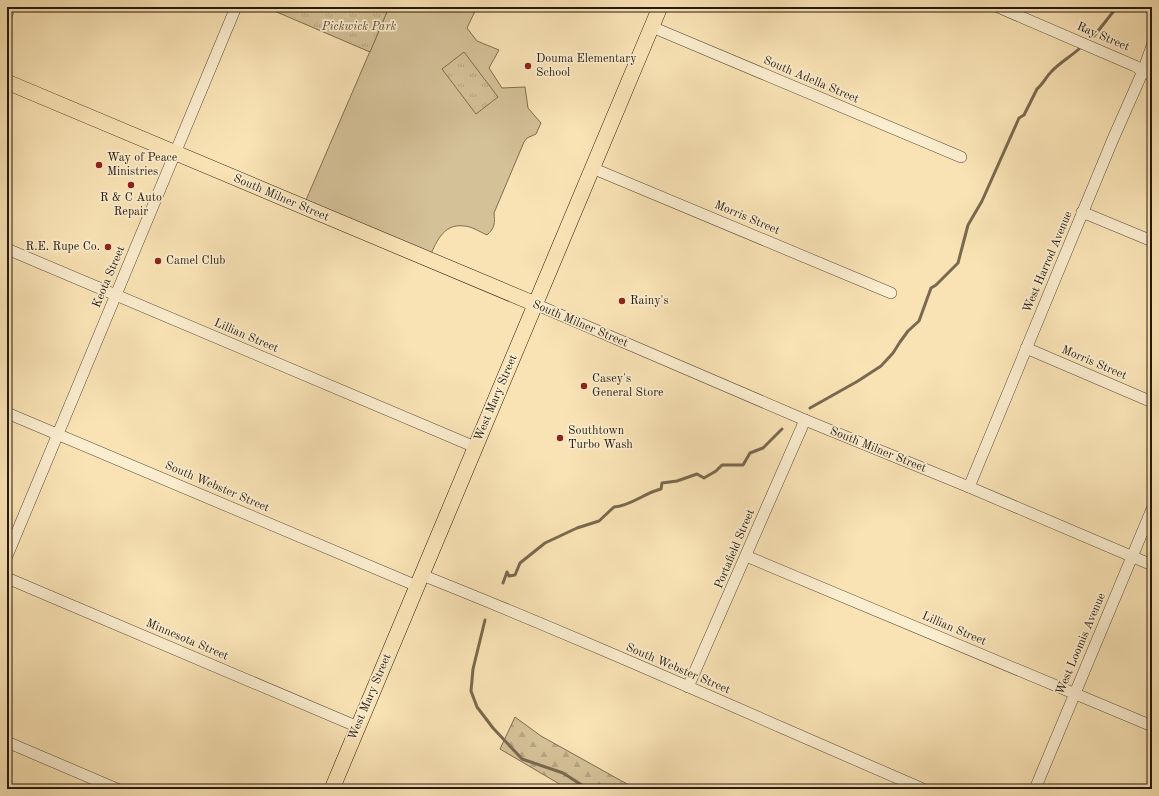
<svg xmlns="http://www.w3.org/2000/svg" width="1159" height="796" font-family="'Old Standard TT',serif">
  <style>
    .grass { fill: #d5c198; stroke: #7e6d52 }
    .forest { fill: url(#forest-firs); stroke: #7e6d52 }
    .park { fill: url(#park-tufts); stroke: #7e6d52 }
    .lines { fill: none; stroke-linecap: round; stroke-linejoin: round }
    .stream { stroke: #796950; stroke-width: 3 }
    .minor-casing { stroke: #5b4c37; stroke-width: 12 }
    .major-casing { stroke: #26190d; stroke-width: 16 }
    .minor { stroke: #fbedcf; stroke-width: 11 }
    .major { stroke: #f9e3b5; stroke-width: 15 }
    .poi-dot { fill: #8f2418; stroke: #fbedcf; stroke-width: 1.5 }
    .labels { text-anchor: middle; dominant-baseline: central; stroke-width: 3.5; stroke-linejoin: round; paint-order: stroke }
    .park-label { font-size: 12px; font-style: italic; fill: #5b4b37; stroke: #fbedcf }
    .street-label { font-size: 12px; fill: #26190d; stroke: #fbedcf }
    .poi-label { font-size: 12px; fill: #26190d; stroke: #fbedcf; text-anchor: start }
  </style>
  <defs>
    <pattern id="forest-firs" width="22" height="20" patternUnits="userSpaceOnUse"><rect width="22" height="20" fill="#d5c198"/><path d="M5 1l3.5 6h-7zM16 11l3.5 6h-7z" fill="#b7a582"/></pattern>
    <pattern id="park-tufts" width="24" height="20" patternUnits="userSpaceOnUse"><rect width="24" height="20" fill="#d5c198"/><path d="M3 7l-1-3M5 7V3M7 7l1-3M15 17l-1-3M17 17v-4M19 17l1-3" fill="none" stroke="#b7a582"/></pattern>
  </defs>
  <rect width="100%" height="100%" fill="#f9e3b5"/>
  <filter id="stains"><feTurbulence type="fractalNoise" baseFrequency=".005" numOctaves="4"/><feColorMatrix values="0 0 0 0 .2 0 0 0 0 .09 0 0 0 0 .02 0 0 0 .5 -.17"/></filter>
  <radialGradient id="worn" r=".72"><stop offset=".6" stop-color="#630" stop-opacity="0"/><stop offset="1" stop-color="#630" stop-opacity=".3"/></radialGradient>
  <path class="grass" d="M 389,7 L 477,7 L 467,28 L 477,41 L 499,50 L 489,68 L 502,88 L 525,87 L 528,108 L 541,123 L 536,134 L 527,138 L 524,142 L 494,213 C 495,223 495,228 487,235 C 480,232 471,226 464,226 C 442,223 436,244 428,260 L 303,207 Z"/>
  <path class="forest" d="M 515,717 L 541,736 L 636,789 L 568,789 L 500,749 Z"/>
  <g class="park">
    <path d="M 265,7 L 389,7 L 370,52 Z"/>
    <path d="M 464,52 L 498,97 L 476,114 L 442,69 Z"/>
  </g>
  <g class="lines">
    <g class="stream">
      <path d="M 1094,36 L 1117,7"/>
      <path d="M 810,408 L 858,381 L 881,366 L 893,353 L 900,342 L 908,331 L 919,321 L 931,288 L 936,285 L 958,263 L 968,225 L 982,201 L 1019,118 L 1024,115 L 1037,89 C 1043,84 1046,77 1051,72 C 1059,63 1070,57 1079,49"/>
      <path d="M 503,583 L 507,572 L 509,576 L 515,575 L 520,563 L 545,543 L 577,528 L 599,521 L 614,507 C 631,506 644,493 661,489 L 662,483 L 677,481 L 697,474 L 704,478 L 716,471 L 722,465 L 743,465 L 750,453 L 763,448 L 782,429"/>
      <path d="M 485,620 L 473,669 L 471,691 L 477,707 L 493,728 L 522,759 L 563,773 L 588,789"/>
    </g>
    <defs>
      <g id="minor">
        <path d="M 998,7 L 1135,66 L 1143,71 L 1152,75"/>
        <path d="M 7,14 L 10,7"/>
        <path d="M 652,27 L 961,157"/>
        <path d="M 592,168 L 891,293"/>
        <path d="M 1082,212 L 1152,241"/>
        <path d="M 7,249 L 475,447"/>
        <path d="M 535,304 L 805,420 L 969,487 L 1152,565"/>
        <path d="M 1026,348 L 1152,402"/>
        <path d="M 7,413 L 417,586"/>
        <path d="M 969,487 L 1113,139 L 1143,71 L 1152,46"/>
        <path d="M 7,556 L 236,7"/>
        <path d="M 746,556 L 1152,726"/>
        <path d="M 422,575 C 590,642 756,717 923,789"/>
        <path d="M 7,578 L 358,727"/>
        <path d="M 688,687 L 805,420"/>
        <path d="M 7,742 L 117,789"/>
        <path d="M 1035,789 L 1152,509"/>
      </g>
      <g id="major">
        <path d="M 7,82 L 535,304"/>
        <path d="M 332,789 L 660,7"/>
      </g>
    </defs>
    <use href="#minor" class="minor-casing"/>
    <use href="#major" class="major-casing"/>
    <use href="#minor" class="minor"/>
    <use href="#major" class="major"/>
  </g>
  <g class="poi-dot">
    <circle cx="528" cy="66" r="4"/>
    <circle cx="99" cy="165" r="4"/>
    <circle cx="131" cy="185" r="4"/>
    <circle cx="108" cy="247" r="4"/>
    <circle cx="158" cy="261" r="4"/>
    <circle cx="622" cy="301" r="4"/>
    <circle cx="584" cy="386" r="4"/>
    <circle cx="560" cy="438" r="4"/>
  </g>
  <g class="labels">
    <g class="park-label">
      <text x="359" y="27">Pickwick Park</text>
    </g>
    <g class="street-label">
      <text transform="translate(1103 37) rotate(23)">Ray Street</text>
      <text transform="translate(811 80) rotate(23)">South Adella Street</text>
      <text transform="translate(281 198) rotate(23)">South Milner Street</text>
      <text transform="translate(747 218) rotate(23)">Morris Street</text>
      <text transform="translate(1048 262) rotate(-67)">West Harrod Avenue</text>
      <text transform="translate(109 277) rotate(-67)">Keota Street</text>
      <text transform="translate(580 324) rotate(23)">South Milner Street</text>
      <text transform="translate(246 336) rotate(23)">Lillian Street</text>
      <text transform="translate(1094 363) rotate(23)">Morris Street</text>
      <text transform="translate(496 398) rotate(-67)">West Mary Street</text>
      <text transform="translate(878 450) rotate(22)">South Milner Street</text>
      <text transform="translate(217 487) rotate(23)">South Webster Street</text>
      <text transform="translate(735 549) rotate(-67)">Portafield Street</text>
      <text transform="translate(954 629) rotate(23)">Lillian Street</text>
      <text transform="translate(187 640) rotate(23)">Minnesota Street</text>
      <text transform="translate(1081 644) rotate(-67)">West Loomis Avenue</text>
      <text transform="translate(678 669) rotate(23)">South Webster Street</text>
      <text transform="translate(370 697) rotate(-67)">West Mary Street</text>
    </g>
    <g class="poi-label">
      <text x="536" y="59">Douma Elementary<tspan x="536" dy="14">School</tspan></text>
      <text x="107" y="158">Way of Peace<tspan x="107" dy="14">Ministries</tspan></text>
      <text x="131" y="198" text-anchor="middle">R &amp; C Auto<tspan x="131" dy="14">Repair</tspan></text>
      <text x="100" y="247" text-anchor="end">R.E. Rupe Co.</text>
      <text x="166" y="261">Camel Club</text>
      <text x="630" y="301">Rainy's</text>
      <text x="592" y="379">Casey's<tspan x="592" dy="14">General Store</tspan></text>
      <text x="568" y="431">Southtown<tspan x="568" dy="14">Turbo Wash</tspan></text>
    </g>
  </g>
  <rect width="1159" height="796" fill="none" stroke="#f9e3b5" stroke-width="24"/>
  <rect x="8" y="8" width="1143" height="780" fill="none" stroke="#26190d" stroke-width="2"/>
  <rect x="12" y="12" width="1135" height="772" fill="none" stroke="#26190d"/>
  <rect width="100%" height="100%" filter="url(#stains)"/>
  <rect width="100%" height="100%" fill="url(#worn)"/>
</svg>
